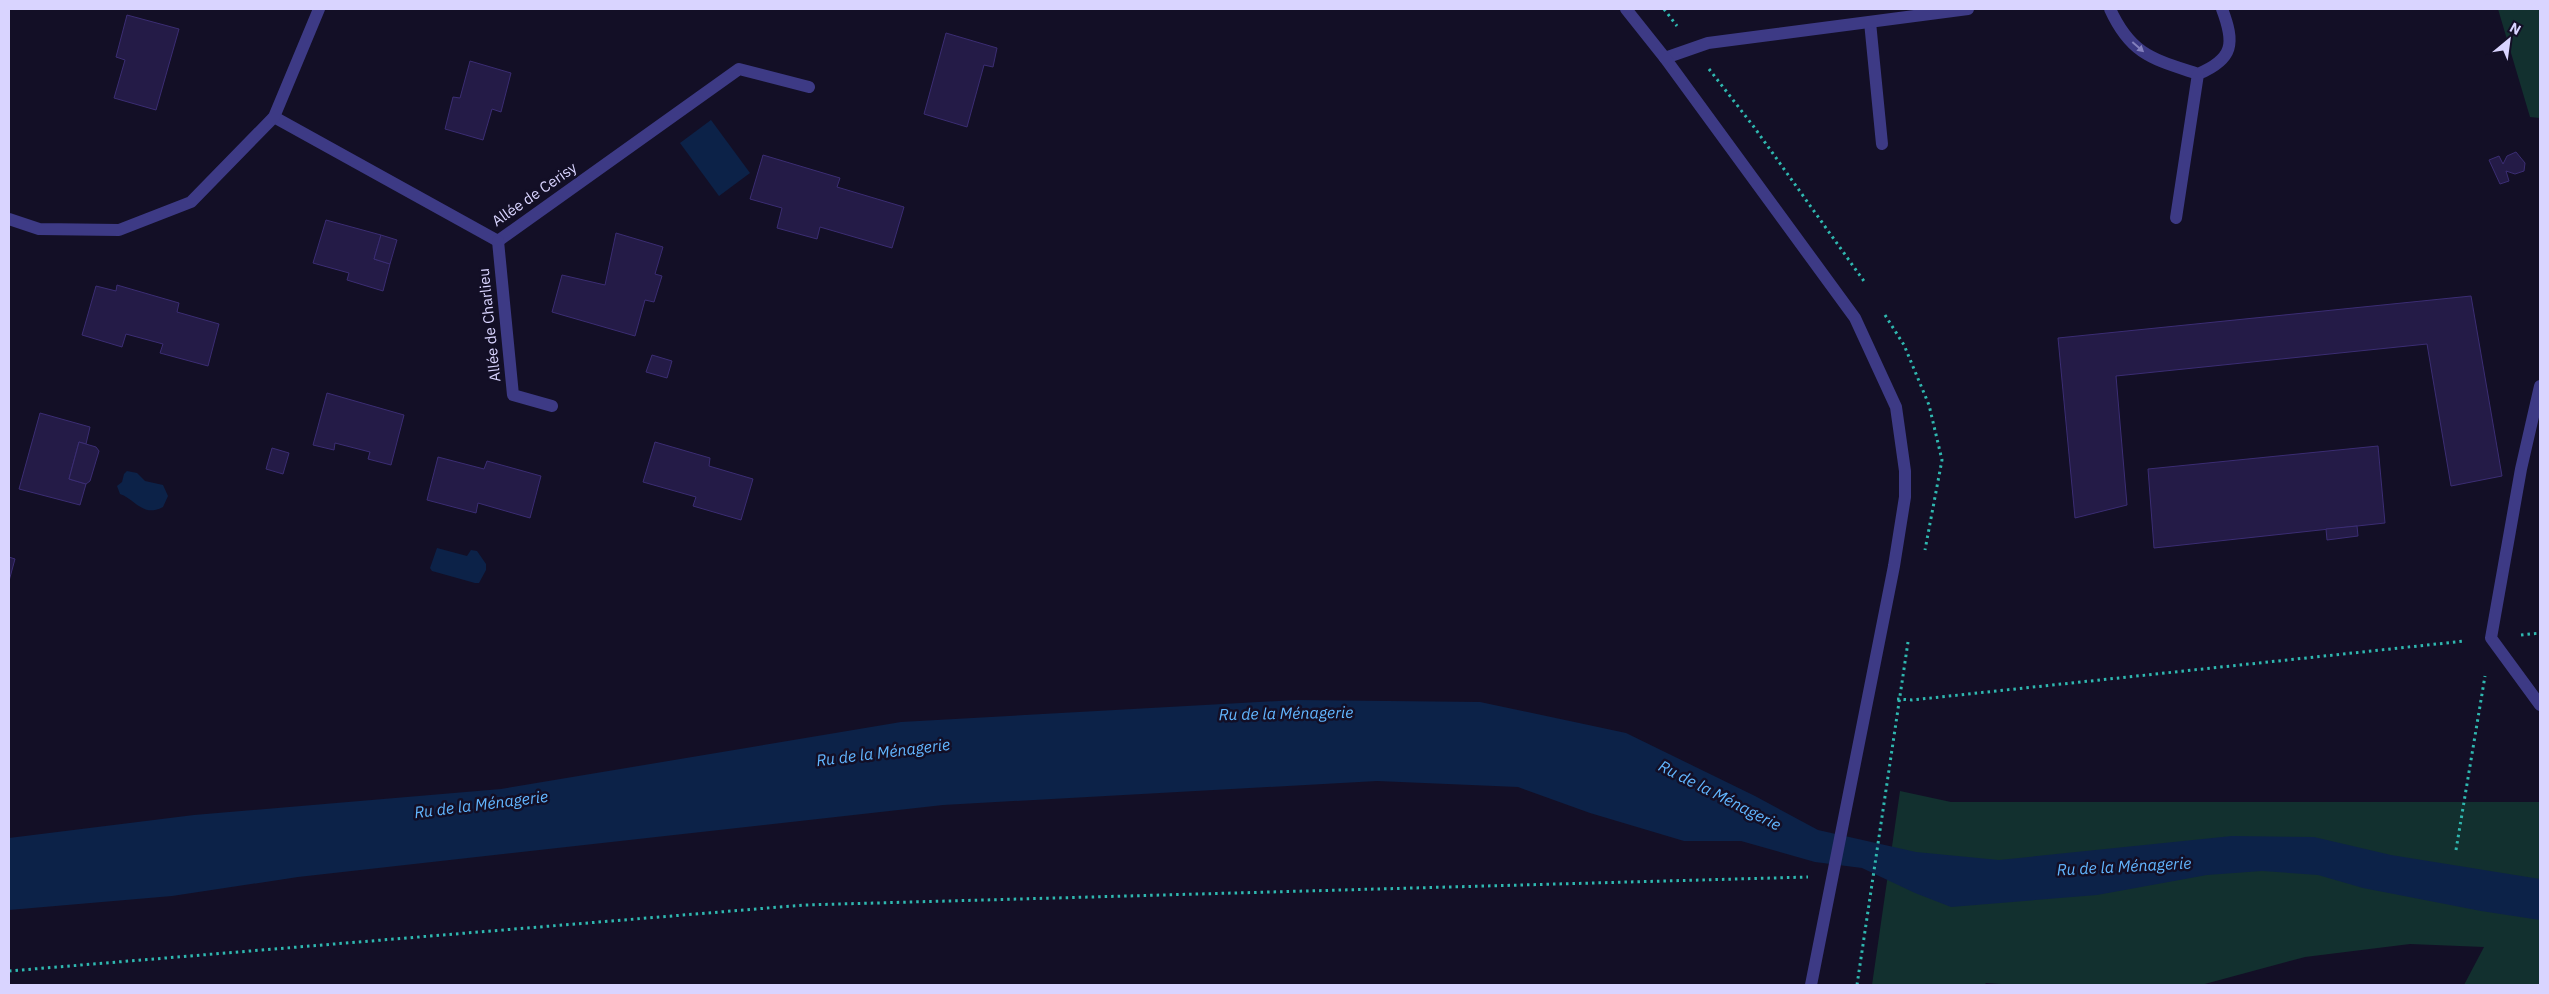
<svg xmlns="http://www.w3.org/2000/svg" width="2549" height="994" font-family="'IBM Plex Sans',sans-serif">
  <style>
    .green { fill: #12302f }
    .water { fill: #0c2248 }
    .building { fill: #241b47; stroke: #3b2d73 }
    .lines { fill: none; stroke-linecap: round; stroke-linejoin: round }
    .path { stroke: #2fb8b0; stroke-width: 3; stroke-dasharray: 2.5 4; stroke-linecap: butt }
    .service { stroke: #3d3a85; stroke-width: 12 }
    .minor { stroke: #3d3a85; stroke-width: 12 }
    .tertiary { stroke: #3d3a85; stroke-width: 12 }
    .oneway { fill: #837fbc }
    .labels { text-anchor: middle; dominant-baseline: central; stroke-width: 5; stroke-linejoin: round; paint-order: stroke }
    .street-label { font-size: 15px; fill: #d9d4ff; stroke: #130f26 }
    .water-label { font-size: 16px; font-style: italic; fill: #62b6ff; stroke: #130f26 }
  </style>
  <rect width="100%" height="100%" fill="#130f26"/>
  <g class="green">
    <path d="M 2498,9 L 2540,9 L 2540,118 L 2530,117 Z"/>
    <path d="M 1900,791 L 1951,802 L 2540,802 L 2540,985 L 2464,985 L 2484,947 L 2410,944 L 2305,957 L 2201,985 L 2016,985 L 1986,983 L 1984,985 L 1872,985 Z"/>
  </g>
  <g class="water">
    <path d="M 711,120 L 750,173 L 719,196 L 680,143 Z"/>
    <path d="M 127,471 L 137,473 L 145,481 L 163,485 L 168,496 L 163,507 C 143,518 135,499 120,494 L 117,486 L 122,482 L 124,474 Z"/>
    <path d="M 437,548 L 467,556 L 471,550 L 477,551 L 486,564 L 486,570 L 479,583 L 475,583 L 432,571 L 430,568 Z"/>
    <path d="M 1296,700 L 1480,702 L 1626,733 L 1755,796 L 1818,830 L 1916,852 L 1999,860 L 2232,836 L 2314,837 L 2391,855 L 2540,879 L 2540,920 L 2481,911 L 2363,888 L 2318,875 L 2262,871 L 2207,875 L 2097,895 L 1951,907 L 1915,893 L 1862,868 L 1815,862 L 1741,841 L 1684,841 L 1590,813 L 1518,787 L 1377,781 L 943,805 L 298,877 L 172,896 L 9,910 L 9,838 L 194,815 L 501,789 L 901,722 Z"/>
  </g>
  <g class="building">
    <path d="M 127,15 L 179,29 L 156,110 L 114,98 L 125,60 L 116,57 Z"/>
    <path d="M 946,33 L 997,48 L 993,67 L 984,65 L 967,127 L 924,114 Z"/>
    <path d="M 470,61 L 511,73 L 501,112 L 492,109 L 483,140 L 445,129 L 453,97 L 460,98 Z"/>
    <path d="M 2516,152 L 2525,163 L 2524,171 L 2515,174 L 2506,171 L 2509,181 L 2500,184 L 2489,160 L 2499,156 L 2503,164 L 2507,156 Z"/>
    <path d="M 763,155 L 840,178 L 837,187 L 904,207 L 892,248 L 820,227 L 817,239 L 777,228 L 782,208 L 750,199 Z"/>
    <path d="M 326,220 L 381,235 L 374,259 L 390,264 L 383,291 L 347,280 L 349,273 L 313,263 Z"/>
    <path d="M 616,233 L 663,247 L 655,274 L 662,276 L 654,302 L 645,300 L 635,336 L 552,312 L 562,275 L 605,285 Z"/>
    <path d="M 381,235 L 397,240 L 390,264 L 374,259 Z"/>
    <path d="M 117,285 L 179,303 L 177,312 L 219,324 L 208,366 L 160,353 L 163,344 L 126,334 L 122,347 L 82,335 L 96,286 L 116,291 Z"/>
    <path d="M 2471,296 L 2502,476 L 2451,486 L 2427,344 L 2116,376 L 2127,505 L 2075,518 L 2058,338 Z"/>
    <path d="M 652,355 L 672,361 L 667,378 L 646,372 Z"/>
    <path d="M 327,393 L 404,415 L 391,465 L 368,459 L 370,452 L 335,443 L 334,450 L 313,445 Z"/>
    <path d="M 40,413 L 90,427 L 86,444 L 79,442 L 69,479 L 86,484 L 80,505 L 19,489 Z"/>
    <path d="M 79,442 L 96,447 L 99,451 L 90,481 L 86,484 L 69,479 Z"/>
    <path d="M 655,442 L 710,458 L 709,466 L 753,479 L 741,520 L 693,506 L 696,497 L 643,482 Z"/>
    <path d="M 2378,446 L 2385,523 L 2154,548 L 2148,469 Z"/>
    <path d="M 272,448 L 289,453 L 283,474 L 266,469 Z"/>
    <path d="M 438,457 L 484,469 L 487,461 L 541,476 L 530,518 L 478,503 L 476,513 L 427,500 Z"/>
    <path d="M 2357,526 L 2358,536 L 2327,540 L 2326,529 Z"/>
    <path d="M 9,557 L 15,559 L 9,581 Z"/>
  </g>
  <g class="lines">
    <g class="path">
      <path d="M 1664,9 L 1677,26"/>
      <path d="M 1709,69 L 1754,127 L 1866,284"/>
      <path d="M 1885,315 L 1904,345 L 1929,405 L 1942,460 L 1925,550"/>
      <path d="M 2521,635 L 2540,633"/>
      <path d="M 1897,699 L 1912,700 L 2465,641"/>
      <path d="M 2456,850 L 2485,676"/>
      <path d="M 9,971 L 804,905 L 1808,877"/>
      <path d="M 1857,985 L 1908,642"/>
    </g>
    <g class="service">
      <path d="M 2110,9 C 2131,55 2153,59 2198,74 C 2234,59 2235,43 2222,9"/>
      <path d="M 1870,22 L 1882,144"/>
      <path d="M 2176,218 L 2198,74"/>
      <path d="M 2540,386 L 2521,469 L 2491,638 L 2540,705"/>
    </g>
    <g class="minor">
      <path d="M 1665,58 L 1708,43 L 1968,9"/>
      <path d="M 274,117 L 498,241 L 739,69 L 809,87"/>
      <path d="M 9,219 L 39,229 L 119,230 L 191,202 L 274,117 L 319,9"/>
      <path d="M 498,241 L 513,395 L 552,406"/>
    </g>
    <path class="tertiary" d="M 1626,9 L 1665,58 L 1855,318 L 1896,407 L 1905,471 L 1905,497 L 1894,566 L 1811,985"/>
  </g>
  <defs><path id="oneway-solid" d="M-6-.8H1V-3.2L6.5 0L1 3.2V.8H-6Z" transform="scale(1.25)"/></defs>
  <use class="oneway" href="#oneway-solid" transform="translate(2138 47) rotate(41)"/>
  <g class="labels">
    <g class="street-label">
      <text transform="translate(534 194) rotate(-35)">Allée de Cerisy</text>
      <text transform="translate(489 325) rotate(-96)">Allée de Charlieu</text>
    </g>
    <g class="water-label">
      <text transform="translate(1286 713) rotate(-1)">Ru de la Ménagerie</text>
      <text transform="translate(883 752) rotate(-7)">Ru de la Ménagerie</text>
      <text transform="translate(1720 795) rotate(27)">Ru de la Ménagerie</text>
      <text transform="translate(481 804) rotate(-7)">Ru de la Ménagerie</text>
      <text transform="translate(2124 866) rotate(-3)">Ru de la Ménagerie</text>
    </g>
  </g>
  <rect width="2549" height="994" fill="none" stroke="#d9d4ff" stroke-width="20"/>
  <g transform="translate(2509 40) rotate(29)" stroke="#130f26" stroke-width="4" paint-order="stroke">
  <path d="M0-4L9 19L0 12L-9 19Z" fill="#d9d4ff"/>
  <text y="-8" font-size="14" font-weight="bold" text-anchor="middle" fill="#d9d4ff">N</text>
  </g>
</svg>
